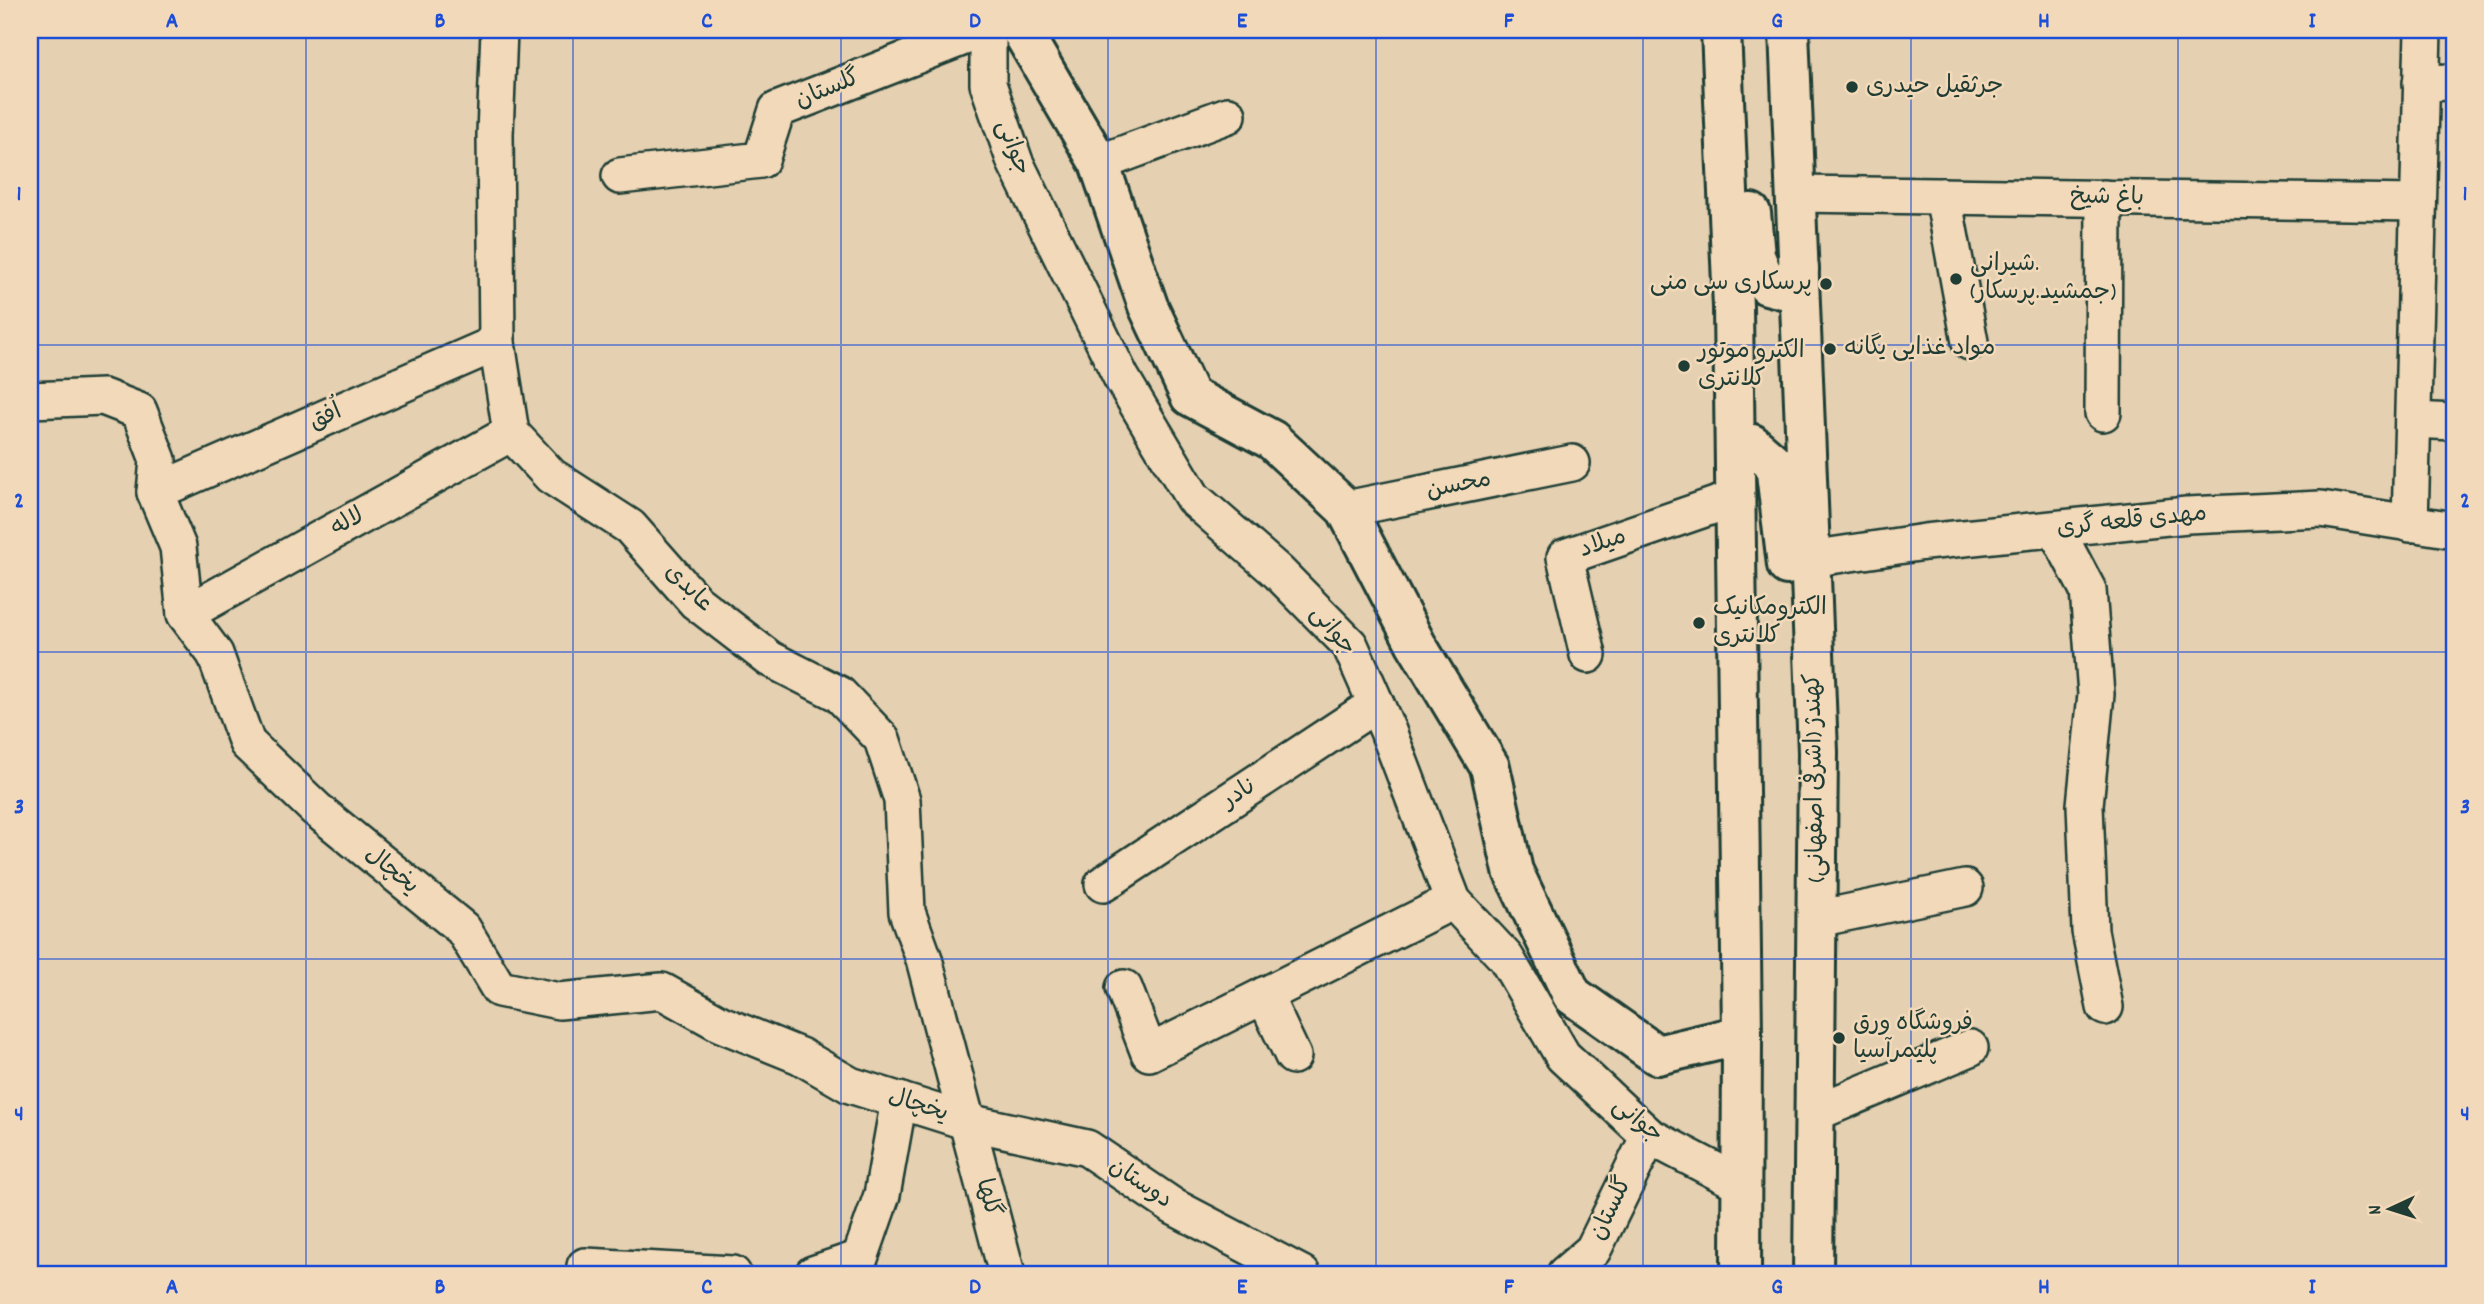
<svg xmlns="http://www.w3.org/2000/svg" width="2484" height="1304" font-family="Dekko,'Playpen Sans Arabic',sans-serif">
  <style>
    .lines { fill: none; stroke-linecap: round; stroke-linejoin: round }
    .street-casing { stroke: #1f3d34; stroke-width: 40 }
    .secondary-casing { stroke: #1f3d34; stroke-width: 44 }
    .primary-casing { stroke: #1f3d34; stroke-width: 44 }
    .street { stroke: #f2d9b9; stroke-width: 35 }
    .secondary { stroke: #f2d9b9; stroke-width: 38 }
    .primary { stroke: #f2d9b9; stroke-width: 38 }
    .grid { fill: none; stroke: #1d4ed8; stroke-width: 2; stroke-opacity: 0.55 }
    .poi-dot { fill: #1f3d34; stroke: #f2d9b9; stroke-width: 2.5 }
    .labels { text-anchor: middle; dominant-baseline: central; stroke-width: 5; stroke-linejoin: round; paint-order: stroke }
    .poi-label { font-size: 24px; fill: #1f3d34; stroke: #f2d9b9; text-anchor: start }
    .street-label { font-size: 24px; fill: #1f3d34; stroke: #f2d9b9 }
    .neatline { fill: none; stroke: #1d4ed8; stroke-width: 2.5 }
    .grid-label { font-size: 23px; text-anchor: middle; font-weight: bold; fill: #1d4ed8 }
  </style>
  <rect width="100%" height="100%" fill="#e5d0b1"/>
  <filter id="ink" filterUnits="userSpaceOnUse"><feTurbulence type="fractalNoise" baseFrequency=".0143" numOctaves="2"/><feDisplacementMap in="SourceGraphic" scale="14" xChannelSelector="R" yChannelSelector="G"/><feConvolveMatrix kernelMatrix="1 2 1 2 8 2 1 2 1" color-interpolation-filters="sRGB"/></filter>
  <g filter="url(#ink)">
    <g class="lines">
      <defs>
        <g id="street">
          <path d="M 499,30 L 495,134 L 497,343 L 511,433 L 551,476 L 630,527 L 696,602 L 770,659 L 839,694 L 882,739 L 902,800 L 907,912 L 924,959 L 1007,1274"/>
          <path d="M 988,30 L 988,84 L 1015,162 L 1121,377 L 1193,498 L 1278,572 L 1350,645 L 1388,731 L 1453,901 L 1506,958 L 1563,1056 L 1649,1136 L 1741,1184"/>
          <path d="M 2421,83 L 2454,82"/>
          <path d="M 1099,163 L 1228,115"/>
          <path d="M 620,176 L 761,160 L 777,110 L 982,30"/>
          <path d="M 1796,194 L 2418,203"/>
          <path d="M 1943,196 L 1970,342"/>
          <path d="M 30,400 L 103,397 L 139,411 L 158,460 L 155,492 L 178,547 L 185,614 L 215,654 L 247,743 L 316,809 L 463,929 L 499,989 L 559,1001 L 662,991 L 721,1024 L 800,1056 L 850,1085 L 968,1122 L 1087,1148 L 1174,1207 L 1302,1274"/>
          <path d="M 2103,413 L 2104,198"/>
          <path d="M 2413,420 L 2454,422"/>
          <path d="M 155,492 L 497,343"/>
          <path d="M 1346,509 L 1572,463"/>
          <path d="M 2410,524 L 2423,30"/>
          <path d="M 2056,530 L 2088,590 L 2096,694 L 2085,805 L 2090,931 L 2105,1007"/>
          <path d="M 1810,559 L 1925,542 L 2187,515 L 2321,509 L 2454,530"/>
          <path d="M 185,614 L 511,433"/>
          <path d="M 1588,655 L 1565,557 L 1736,498"/>
          <path d="M 1103,884 L 1376,704"/>
          <path d="M 1817,919 L 1965,888"/>
          <path d="M 1124,988 L 1149,1053 L 1453,901"/>
          <path d="M 1264,995 L 1293,1056"/>
          <path d="M 1815,1113 L 1970,1048"/>
          <path d="M 587,1274 L 585,1266 L 733,1274"/>
          <path d="M 813,1274 L 860,1258 L 882,1195 L 899,1100"/>
          <path d="M 1565,1274 L 1593,1250 L 1649,1136"/>
        </g>
        <path id="secondary" d="M 1021,30 L 1099,163 L 1148,306 L 1190,396 L 1272,440 L 1346,509 L 1416,644 L 1490,767 L 1513,871 L 1572,995 L 1657,1055 L 1742,1035"/>
        <g id="primary">
          <path d="M 1721,30 L 1733,307 L 1742,1035 L 1741,1274"/>
          <path d="M 1789,30 L 1818,752 L 1813,1274"/>
          <path d="M 1751,213 L 1755,256 L 1767,285 L 1782,289 L 1799,269"/>
          <path d="M 1735,449 L 1752,444 L 1775,464 L 1787,565"/>
        </g>
      </defs>
      <use href="#street" class="street-casing"/>
      <use href="#secondary" class="secondary-casing"/>
      <use href="#primary" class="primary-casing"/>
      <use href="#street" class="street"/>
      <use href="#secondary" class="secondary"/>
      <use href="#primary" class="primary"/>
    </g>
  </g>
  <path class="grid" d="M 306,30 L 306,1274M 573,30 L 573,1274M 841,30 L 841,1274M 1108,30 L 1108,1274M 1376,30 L 1376,1274M 1643,30 L 1643,1274M 1911,30 L 1911,1274M 2178,30 L 2178,1274M 30,345 L 2454,345M 30,652 L 2454,652M 30,959 L 2454,959"/>
  <g class="poi-dot">
    <circle cx="1852" cy="87" r="7"/>
    <circle cx="1956" cy="279" r="7"/>
    <circle cx="1826" cy="284" r="7"/>
    <circle cx="1830" cy="349" r="7"/>
    <circle cx="1684" cy="366" r="7"/>
    <circle cx="1699" cy="623" r="7"/>
    <circle cx="1839" cy="1038" r="7"/>
  </g>
  <g class="labels">
    <g class="poi-label">
      <text x="1866" y="87">جرثقیل حیدری</text>
      <text x="1970" y="265">شیرانی.<tspan x="1970" dy="28">(جمشید.پرسکار)</tspan></text>
      <text x="1812" y="284" text-anchor="end">پرسکاری سی منی</text>
      <text x="1844" y="349">مواد غذایی یگانه</text>
      <text x="1698" y="352">الکترو موتور<tspan x="1698" dy="28">کلانتری</tspan></text>
      <text x="1713" y="609">الکترومکانیک<tspan x="1713" dy="28">کلانتری</tspan></text>
      <text x="1853" y="1024">فروشگاه ورق<tspan x="1853" dy="28">پلیمرآسیا</tspan></text>
    </g>
    <g class="street-label">
      <text transform="translate(828 90) rotate(-22)">گلستان</text>
      <text transform="translate(1012 148) rotate(69)">جوانی</text>
      <text transform="translate(2107 198) rotate(1)">باغ شیخ</text>
      <text transform="translate(326 418) rotate(-24)">اُفق</text>
      <text transform="translate(1459 486) rotate(-11)">محسن</text>
      <text transform="translate(2132 522) rotate(-6)">مهدی قلعه گری</text>
      <text transform="translate(348 523) rotate(-29)">لاله</text>
      <text transform="translate(1603 544) rotate(-19)">میلاد</text>
      <text transform="translate(688 589) rotate(45)">عابدی</text>
      <text transform="translate(1332 631) rotate(50)">جوانی</text>
      <text transform="translate(1816 778) rotate(-91)">کهندژ (اشرفی اصفهانی)</text>
      <text transform="translate(1240 794) rotate(-33)">نادر</text>
      <text transform="translate(391 871) rotate(39)">یخچال</text>
      <text transform="translate(918 1106) rotate(18)">یخچال</text>
      <text transform="translate(1637 1121) rotate(39)">جوانی</text>
      <text transform="translate(1140 1184) rotate(34)">دوستان</text>
      <text transform="translate(987 1198) rotate(75)">گلها</text>
      <text transform="translate(1612 1209) rotate(-64)">گلستان</text>
    </g>
  </g>
  <rect width="2484" height="1304" fill="none" stroke="#f2d9b9" stroke-width="77"/>
  <g transform="translate(2390 1209) rotate(266)" stroke="#f2d9b9" stroke-width="5" paint-order="stroke">
  <path d="M0-5L12 26L0 18L-12 26Z" fill="#1f3d34"/>
  <text y="-10" font-size="19" font-weight="bold" text-anchor="middle" fill="#1f3d34">N</text>
  </g>
  <rect x="38" y="38" width="2408" height="1228" class="neatline"/>
  <g class="grid-label">
    <text x="172" y="27">A</text>
    <text x="440" y="27">B</text>
    <text x="707" y="27">C</text>
    <text x="975" y="27">D</text>
    <text x="1242" y="27">E</text>
    <text x="1509" y="27">F</text>
    <text x="1777" y="27">G</text>
    <text x="2044" y="27">H</text>
    <text x="2312" y="27">I</text>
    <text x="19" y="200">1</text>
    <text x="2465" y="200">1</text>
    <text x="19" y="507">2</text>
    <text x="2465" y="507">2</text>
    <text x="19" y="813">3</text>
    <text x="2465" y="813">3</text>
    <text x="19" y="1120">4</text>
    <text x="2465" y="1120">4</text>
    <text x="172" y="1293">A</text>
    <text x="440" y="1293">B</text>
    <text x="707" y="1293">C</text>
    <text x="975" y="1293">D</text>
    <text x="1242" y="1293">E</text>
    <text x="1509" y="1293">F</text>
    <text x="1777" y="1293">G</text>
    <text x="2044" y="1293">H</text>
    <text x="2312" y="1293">I</text>
  </g>
</svg>
